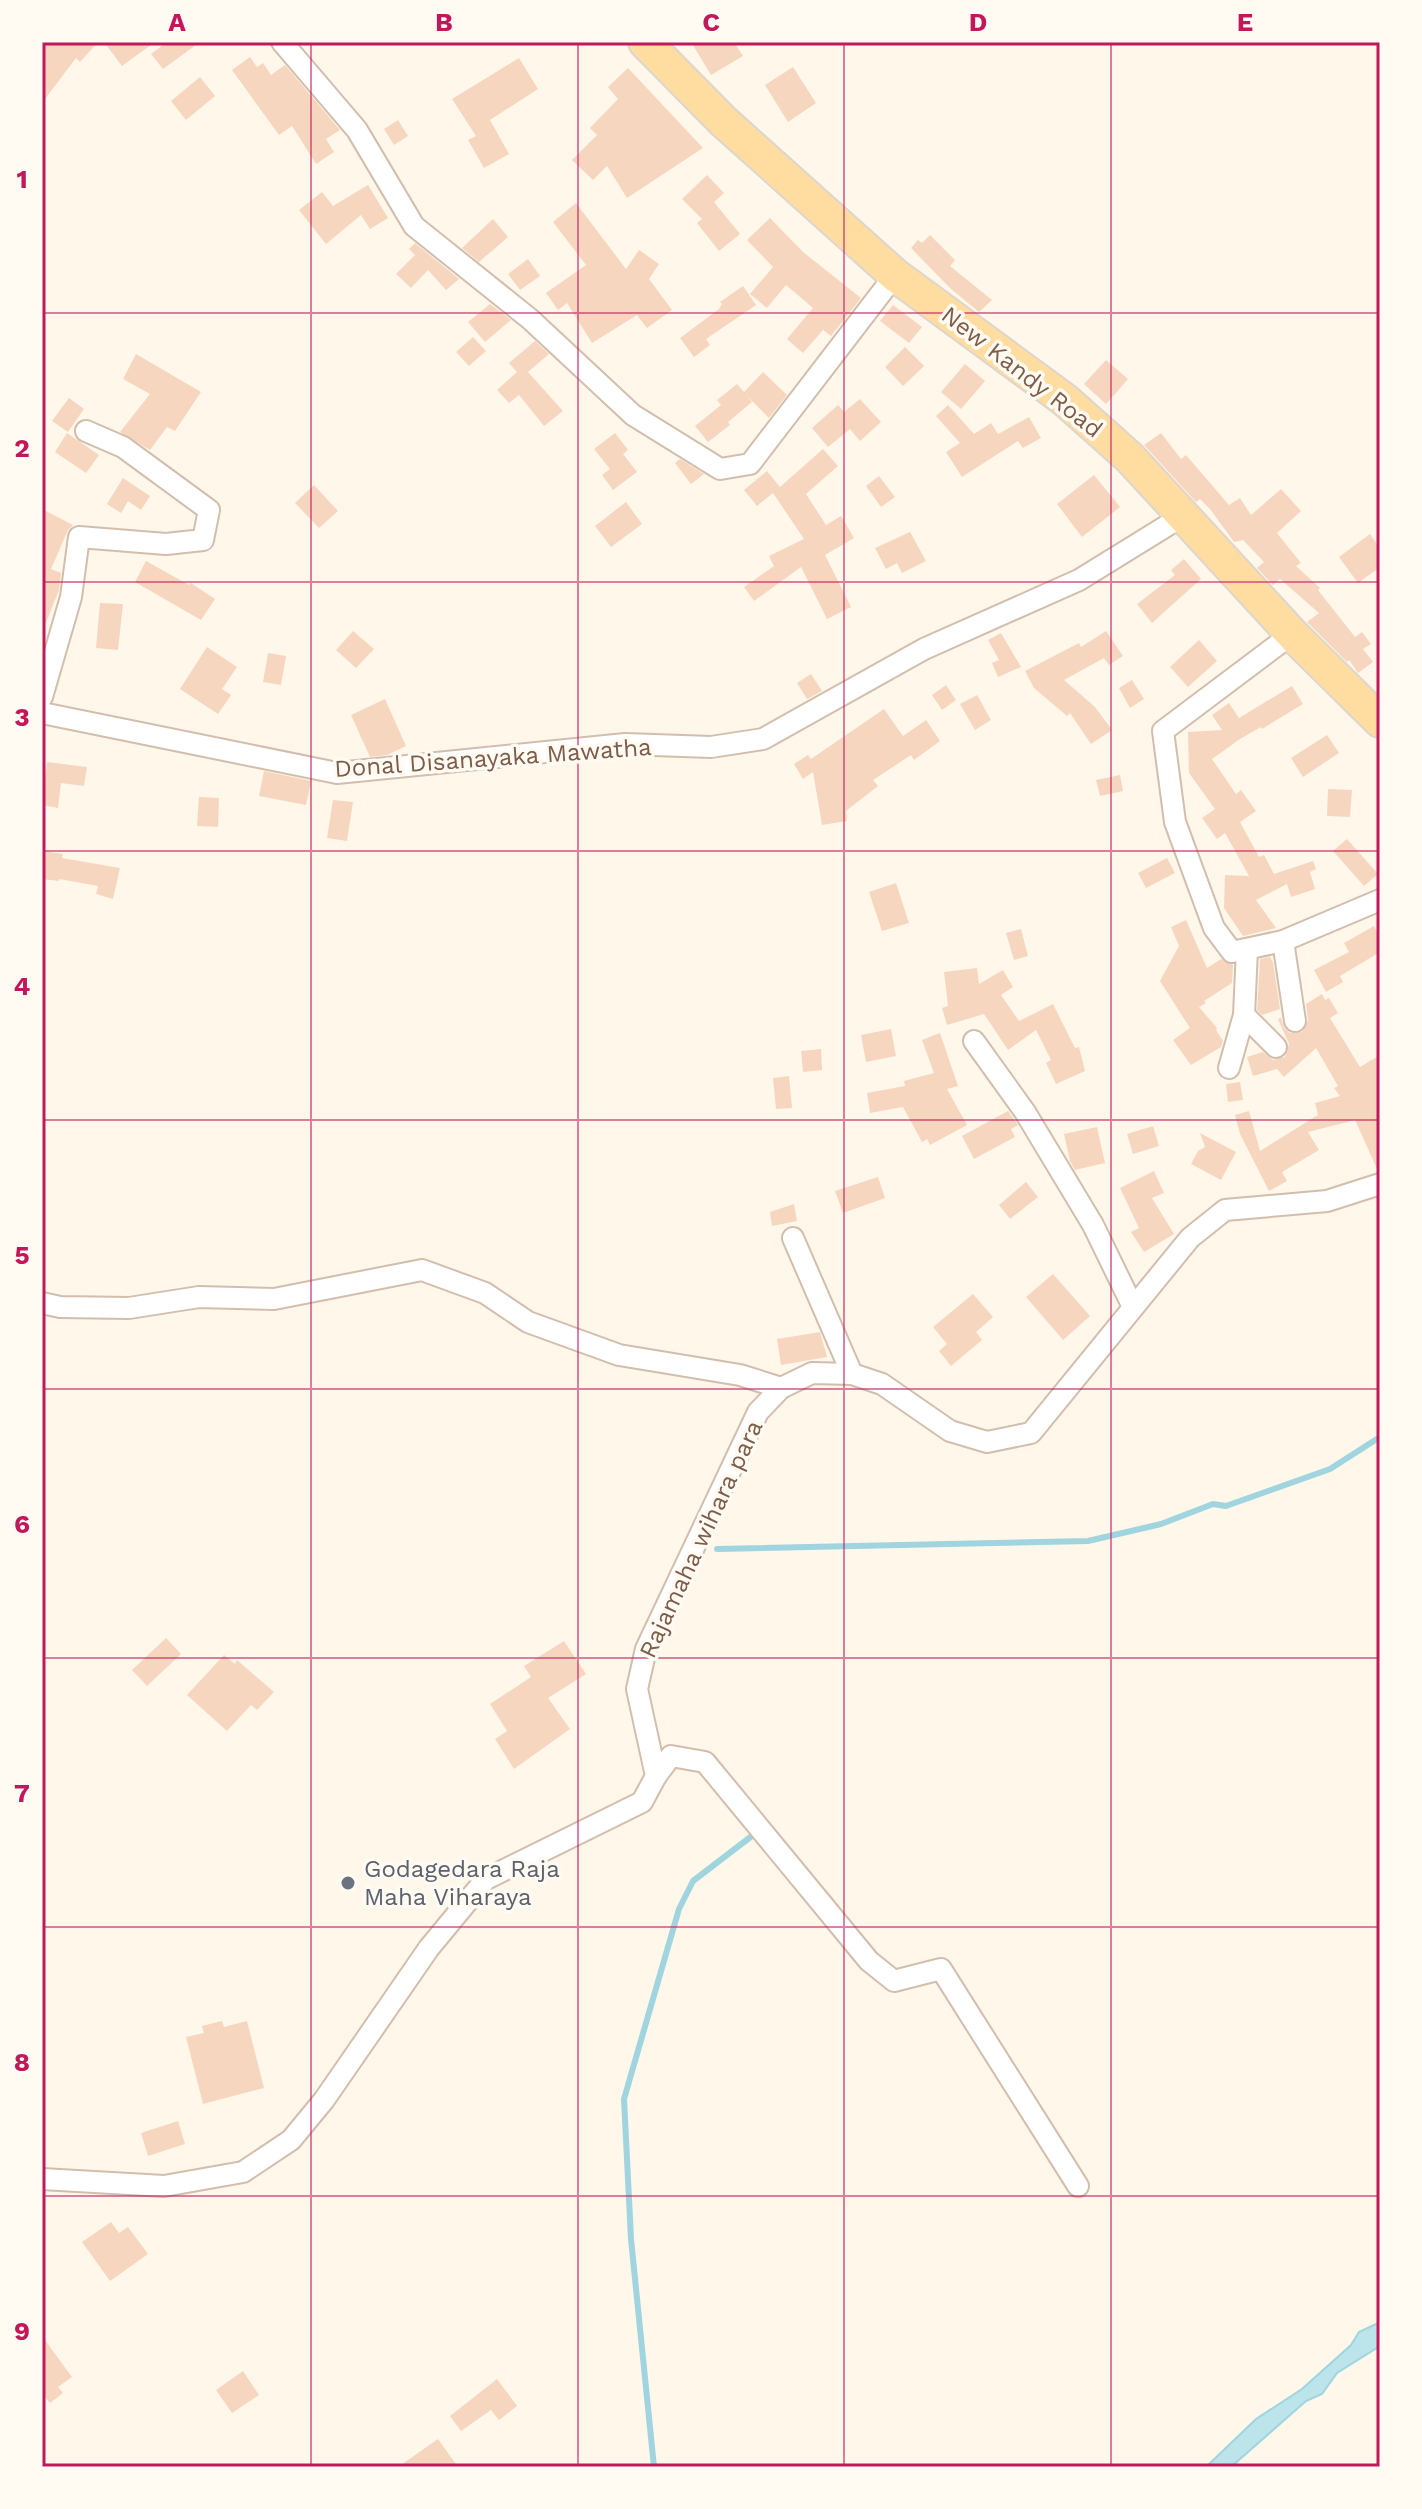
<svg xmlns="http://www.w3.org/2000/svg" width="1422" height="2509" font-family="'Work Sans',sans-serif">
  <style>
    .water { fill: #bbe4eb; stroke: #a0d4de; stroke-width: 2 }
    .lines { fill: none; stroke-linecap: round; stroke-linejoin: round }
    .stream { stroke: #a0d4de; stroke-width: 6 }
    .building { fill: #f7d6bf }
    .street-casing { stroke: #d3bead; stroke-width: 24 }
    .primary-casing { stroke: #ddd5d0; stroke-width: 36 }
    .street { stroke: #fff; stroke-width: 20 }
    .primary { stroke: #ffdda0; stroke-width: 32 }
    .grid { fill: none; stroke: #c2185b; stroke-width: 2; stroke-opacity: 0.55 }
    .worship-dot { fill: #6b7280; stroke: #fffaf2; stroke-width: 3 }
    .labels { text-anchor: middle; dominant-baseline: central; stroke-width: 7; stroke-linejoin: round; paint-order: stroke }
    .street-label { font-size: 24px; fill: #7d5c49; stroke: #fffaf2 }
    .worship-label { font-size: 24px; fill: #5b616d; stroke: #fffaf2; text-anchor: start }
    .neatline { fill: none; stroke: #c2185b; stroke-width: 3 }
    .grid-label { font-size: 26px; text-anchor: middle; font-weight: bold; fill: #c2185b }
  </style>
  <rect width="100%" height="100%" fill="#fef7ea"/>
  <path class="water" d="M 1380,2322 L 1380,2346 L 1337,2373 L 1322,2394 L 1306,2401 L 1231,2467 L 1206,2467 L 1256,2419 L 1302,2389 L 1351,2345 L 1359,2332 Z"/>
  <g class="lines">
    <g class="stream">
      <path d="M 717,1549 L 1088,1541 L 1161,1524 L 1213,1504 L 1226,1506 L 1330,1469 L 1380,1437"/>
      <path d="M 654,2467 L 631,2239 L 624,2099 L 679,1909 L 693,1881 L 757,1832"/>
    </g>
  </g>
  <g class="building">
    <path d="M 42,42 L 98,42 L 80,62 L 76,58 L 42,103 Z"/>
    <path d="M 104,42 L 155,42 L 122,66 Z"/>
    <path d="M 167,42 L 200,42 L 163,69 L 151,54 Z"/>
    <path d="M 691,42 L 734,42 L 743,56 L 711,75 Z"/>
    <path d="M 250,57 L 257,67 L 263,63 L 271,75 L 285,65 L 340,130 L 326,139 L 334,152 L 316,164 L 292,126 L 279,135 L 232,70 Z"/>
    <path d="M 519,58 L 538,89 L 490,120 L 509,154 L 484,168 L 468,140 L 476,136 L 452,99 Z"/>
    <path d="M 793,67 L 816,103 L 788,122 L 765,85 Z"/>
    <path d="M 628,68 L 703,148 L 627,198 L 607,166 L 593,180 L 572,160 L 597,135 L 590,128 L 618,99 L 608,87 Z"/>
    <path d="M 200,77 L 215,96 L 186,120 L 171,101 Z"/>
    <path d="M 398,120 L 408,136 L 394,145 L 384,129 Z"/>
    <path d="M 707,175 L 724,193 L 714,202 L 740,234 L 719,251 L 697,223 L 702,219 L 682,199 Z"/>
    <path d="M 368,185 L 388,218 L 370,229 L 361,215 L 326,244 L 299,210 L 322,192 L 333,206 Z"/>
    <path d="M 576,203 L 626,269 L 639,250 L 659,264 L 649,279 L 672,310 L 647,328 L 637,315 L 592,343 L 567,303 L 558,310 L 546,293 L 586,265 L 553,222 Z"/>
    <path d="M 770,218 L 803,252 L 861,298 L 831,336 L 823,330 L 803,353 L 787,339 L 813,308 L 786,285 L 767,308 L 750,294 L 773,267 L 747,240 Z"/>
    <path d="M 493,219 L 508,237 L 479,262 L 462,248 Z"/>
    <path d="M 930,235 L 955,260 L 950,266 L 992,300 L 979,312 L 951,289 L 911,248 L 918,240 L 922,243 Z"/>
    <path d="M 415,243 L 459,279 L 446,290 L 428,270 L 411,288 L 396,274 L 415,255 L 409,249 Z"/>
    <path d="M 528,259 L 540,276 L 520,290 L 508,274 Z"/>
    <path d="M 743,286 L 756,305 L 706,339 L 710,345 L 694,357 L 680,338 L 719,309 L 722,304 L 720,302 Z"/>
    <path d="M 490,304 L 511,320 L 485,342 L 468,322 Z"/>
    <path d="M 893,305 L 922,327 L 909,343 L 880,321 Z"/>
    <path d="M 473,337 L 486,351 L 469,366 L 456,352 Z"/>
    <path d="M 535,341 L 549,354 L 528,372 L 563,411 L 544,426 L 519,395 L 509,403 L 497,390 L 517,372 L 509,363 Z"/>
    <path d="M 905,347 L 924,366 L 903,386 L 885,367 Z"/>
    <path d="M 136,354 L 201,392 L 175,431 L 167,427 L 150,450 L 120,432 L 150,394 L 123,379 Z"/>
    <path d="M 1106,360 L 1128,379 L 1106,404 L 1084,384 Z"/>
    <path d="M 965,364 L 985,381 L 961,409 L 941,392 Z"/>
    <path d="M 763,372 L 787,395 L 769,418 L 746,395 L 752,402 L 728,422 L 730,425 L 708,442 L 695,426 L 721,405 L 717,400 L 737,384 L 744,392 Z"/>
    <path d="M 69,398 L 84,409 L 68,432 L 52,421 Z"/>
    <path d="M 860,399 L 881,422 L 860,441 L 850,429 L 828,447 L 812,428 L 838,405 L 844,412 Z"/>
    <path d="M 948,405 L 974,434 L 991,423 L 998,434 L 1029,417 L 1041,438 L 1023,448 L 1018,441 L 962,477 L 946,452 L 960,443 L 936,416 Z"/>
    <path d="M 67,433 L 99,455 L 86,473 L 55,452 Z"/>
    <path d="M 615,433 L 628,450 L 623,454 L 637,472 L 613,490 L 602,475 L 610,469 L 594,449 Z"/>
    <path d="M 1161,433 L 1181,459 L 1186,455 L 1229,505 L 1240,498 L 1251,515 L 1281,489 L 1301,511 L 1277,533 L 1301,563 L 1296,566 L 1320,588 L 1318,590 L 1355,637 L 1362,632 L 1371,644 L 1363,649 L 1373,662 L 1358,673 L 1349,660 L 1347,662 L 1307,622 L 1319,613 L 1280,579 L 1273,585 L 1257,568 L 1264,562 L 1243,540 L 1234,542 L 1210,509 L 1200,499 L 1196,502 L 1144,445 Z"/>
    <path d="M 823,449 L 838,466 L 806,494 L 826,525 L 841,516 L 854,538 L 825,555 L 851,607 L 827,619 L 801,567 L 754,601 L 744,587 L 774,566 L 769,556 L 804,539 L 773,493 L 757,506 L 744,490 L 767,471 L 780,487 Z"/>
    <path d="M 680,459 L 704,474 L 691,484 L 675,463 Z"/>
    <path d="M 1094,475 L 1120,507 L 1082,537 L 1057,504 Z"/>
    <path d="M 879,476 L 895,497 L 881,507 L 866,486 Z"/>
    <path d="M 123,478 L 150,496 L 141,510 L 128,501 L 121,513 L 107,504 Z"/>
    <path d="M 314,485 L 338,511 L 319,528 L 295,503 Z"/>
    <path d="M 626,502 L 642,524 L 611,547 L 595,526 Z"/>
    <path d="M 42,509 L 73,525 L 68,530 L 51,569 L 61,573 L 59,590 L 43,630 Z"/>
    <path d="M 910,532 L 926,561 L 902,573 L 897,563 L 886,569 L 875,548 Z"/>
    <path d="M 1370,534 L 1380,548 L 1380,567 L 1358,583 L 1339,557 Z"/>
    <path d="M 1184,559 L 1201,579 L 1152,623 L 1137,604 L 1175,575 L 1171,570 Z"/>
    <path d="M 146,561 L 189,585 L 191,583 L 215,599 L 201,620 L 135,582 Z"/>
    <path d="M 100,603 L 123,604 L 118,650 L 96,648 Z"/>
    <path d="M 353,631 L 374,649 L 356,668 L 336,650 Z"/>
    <path d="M 1106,631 L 1123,656 L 1109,665 L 1104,658 L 1064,680 L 1095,707 L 1112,730 L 1091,744 L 1070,713 L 1067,716 L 1034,688 L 1025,671 L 1079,643 L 1081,647 Z"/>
    <path d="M 1001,633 L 1021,667 L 998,677 L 992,663 L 999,660 L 988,640 Z"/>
    <path d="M 1199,640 L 1217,661 L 1188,687 L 1170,667 Z"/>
    <path d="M 207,647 L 237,667 L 222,689 L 231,695 L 218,714 L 180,689 Z"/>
    <path d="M 268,653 L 286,656 L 281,685 L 263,682 Z"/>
    <path d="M 811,674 L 822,691 L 807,699 L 797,683 Z"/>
    <path d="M 1132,680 L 1144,699 L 1130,708 L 1119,688 Z"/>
    <path d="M 946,685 L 956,700 L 942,710 L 932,695 Z"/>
    <path d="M 1292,686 L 1303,704 L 1262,729 L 1261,727 L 1240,739 L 1212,759 L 1236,794 L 1241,790 L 1256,811 L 1240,822 L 1259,857 L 1264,855 L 1274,874 L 1313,861 L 1316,869 L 1310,872 L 1315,889 L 1291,897 L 1287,884 L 1256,900 L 1276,928 L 1243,936 L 1224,908 L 1225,875 L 1249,876 L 1225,833 L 1217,839 L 1202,818 L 1215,809 L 1189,773 L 1188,732 L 1222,730 L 1212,715 L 1229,703 L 1239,718 Z"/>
    <path d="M 977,695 L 991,720 L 975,730 L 960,704 Z"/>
    <path d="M 385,699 L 406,746 L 387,755 L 370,757 L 351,715 Z"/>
    <path d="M 884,709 L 903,736 L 926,720 L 940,741 L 914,760 L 911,755 L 873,780 L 878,786 L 846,811 L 847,821 L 822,825 L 813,772 L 803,779 L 794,764 L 808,755 L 811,759 Z"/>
    <path d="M 1327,735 L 1339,753 L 1303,777 L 1291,758 Z"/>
    <path d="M 47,762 L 87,767 L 84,786 L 61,783 L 58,808 L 42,805 Z"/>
    <path d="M 264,771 L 311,781 L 306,805 L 259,796 Z"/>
    <path d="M 1120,775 L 1123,791 L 1100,796 L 1096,780 Z"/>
    <path d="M 1328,789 L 1352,790 L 1350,817 L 1327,816 Z"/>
    <path d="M 199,797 L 219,798 L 218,827 L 197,826 Z"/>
    <path d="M 333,800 L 353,802 L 347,841 L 327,838 Z"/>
    <path d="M 1347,839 L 1378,874 L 1364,886 L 1333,851 Z"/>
    <path d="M 42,851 L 63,854 L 62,858 L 120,868 L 113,899 L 96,894 L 98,886 L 59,879 L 59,881 L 42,879 Z"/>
    <path d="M 1167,858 L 1175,873 L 1146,888 L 1138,873 Z"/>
    <path d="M 896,883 L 909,923 L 882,931 L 869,892 Z"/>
    <path d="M 1186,920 L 1207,968 L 1221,959 L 1233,965 L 1232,983 L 1204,1001 L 1206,1003 L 1199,1007 L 1217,1028 L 1216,1030 L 1223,1041 L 1221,1047 L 1191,1065 L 1173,1040 L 1190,1028 L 1160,981 L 1179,946 L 1171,927 Z"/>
    <path d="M 1374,926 L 1380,937 L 1380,952 L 1340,976 L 1343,982 L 1326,992 L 1314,970 L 1349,952 L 1344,943 Z"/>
    <path d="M 1021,929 L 1028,956 L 1014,960 L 1006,933 Z"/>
    <path d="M 1270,957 L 1273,962 L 1280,1009 L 1262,1015 L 1257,1010 L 1260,959 Z"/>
    <path d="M 977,968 L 979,984 L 1003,970 L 1013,987 L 1001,995 L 1019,1021 L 1053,1004 L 1075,1048 L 1079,1047 L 1085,1071 L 1056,1084 L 1046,1063 L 1051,1060 L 1036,1030 L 1008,1050 L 984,1014 L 947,1025 L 942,1008 L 948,1006 L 944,972 Z"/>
    <path d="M 1322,994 L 1325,1000 L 1329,998 L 1338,1013 L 1330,1018 L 1360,1067 L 1380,1055 L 1380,1171 L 1378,1171 L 1355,1120 L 1308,1132 L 1319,1150 L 1282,1172 L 1287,1181 L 1269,1191 L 1240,1134 L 1235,1115 L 1249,1111 L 1260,1151 L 1318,1115 L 1315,1103 L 1340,1096 L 1334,1088 L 1338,1086 L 1316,1048 L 1284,1077 L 1277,1069 L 1253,1076 L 1247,1057 L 1263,1052 L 1273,1060 L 1285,1057 L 1289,1044 L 1278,1019 L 1281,1018 L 1284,1028 L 1290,1033 L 1302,1032 L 1308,1020 L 1306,1004 Z"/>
    <path d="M 891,1029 L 896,1056 L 866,1062 L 861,1035 Z"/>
    <path d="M 940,1033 L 958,1086 L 947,1089 L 967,1125 L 930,1145 L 927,1139 L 922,1142 L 903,1107 L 870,1113 L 867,1093 L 905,1086 L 904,1081 L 934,1073 L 922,1040 Z"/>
    <path d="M 821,1049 L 822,1070 L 803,1072 L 801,1051 Z"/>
    <path d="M 789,1076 L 792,1108 L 776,1109 L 773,1078 Z"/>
    <path d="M 1240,1082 L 1243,1100 L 1228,1102 L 1226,1084 Z"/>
    <path d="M 1008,1111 L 1018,1125 L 1011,1129 L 1015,1137 L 974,1159 L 962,1136 Z"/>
    <path d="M 1153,1126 L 1159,1146 L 1133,1154 L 1127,1134 Z"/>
    <path d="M 1097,1127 L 1105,1163 L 1075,1170 L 1070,1161 L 1064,1134 Z"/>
    <path d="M 1200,1133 L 1236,1152 L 1221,1180 L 1191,1164 L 1198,1151 L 1205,1147 Z"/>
    <path d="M 1154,1171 L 1164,1193 L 1152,1198 L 1174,1234 L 1144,1252 L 1131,1232 L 1139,1228 L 1120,1188 Z"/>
    <path d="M 878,1177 L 885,1198 L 843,1213 L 835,1191 Z"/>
    <path d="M 1026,1182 L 1038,1197 L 1010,1219 L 999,1205 Z"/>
    <path d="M 794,1204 L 797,1221 L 772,1226 L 770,1212 Z"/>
    <path d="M 1053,1274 L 1090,1316 L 1063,1340 L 1026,1297 Z"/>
    <path d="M 973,1294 L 993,1317 L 976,1332 L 982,1340 L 951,1366 L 939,1351 L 947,1344 L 933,1327 Z"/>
    <path d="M 820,1332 L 827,1357 L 781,1365 L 777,1339 Z"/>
    <path d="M 166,1638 L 181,1654 L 147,1686 L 132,1670 Z"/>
    <path d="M 564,1641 L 586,1674 L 548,1698 L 570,1729 L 514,1769 L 495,1739 L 507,1731 L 490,1704 L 531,1677 L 524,1666 Z"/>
    <path d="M 224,1655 L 235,1664 L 237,1660 L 274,1692 L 257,1710 L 251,1705 L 227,1731 L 187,1695 Z"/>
    <path d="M 222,2021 L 224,2027 L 247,2021 L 264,2088 L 203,2104 L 186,2037 L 204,2033 L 202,2026 Z"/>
    <path d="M 178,2121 L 185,2144 L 148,2156 L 141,2133 Z"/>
    <path d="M 111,2222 L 119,2233 L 128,2227 L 148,2254 L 110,2281 L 82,2242 Z"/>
    <path d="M 42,2336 L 72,2377 L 58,2387 L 63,2393 L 50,2403 L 45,2397 L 42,2399 Z"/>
    <path d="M 243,2371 L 259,2395 L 232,2413 L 216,2390 Z"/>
    <path d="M 497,2379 L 517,2406 L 499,2420 L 491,2410 L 461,2431 L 450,2416 Z"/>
    <path d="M 438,2439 L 458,2467 L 398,2467 Z"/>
  </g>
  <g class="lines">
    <defs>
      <g id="street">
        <path d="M 282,42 L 357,130 L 414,226 L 530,319 L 633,415 L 720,469 L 750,464 L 895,275"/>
        <path d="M 1292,634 L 1163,731 L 1175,822 L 1214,928 L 1232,952 L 1283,941 L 1380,900"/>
        <path d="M 42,697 L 71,597 L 79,537 L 166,544 L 203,540 L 209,510 L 123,447 L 86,431"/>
        <path d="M 42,713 L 337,773 L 625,744 L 711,747 L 763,739 L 924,649 L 1079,580 L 1181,517"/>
        <path d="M 1283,941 L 1295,1021"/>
        <path d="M 1244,1015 L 1276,1047"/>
        <path d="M 974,1041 L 1025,1112 L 1093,1225 L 1133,1307"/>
        <path d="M 1229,1068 L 1244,1015 L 1247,949"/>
        <path d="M 793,1238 L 852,1374"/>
        <path d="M 42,1303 L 60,1307 L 129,1308 L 199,1297 L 274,1299 L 422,1270 L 485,1293 L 528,1322 L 619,1355 L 740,1375 L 781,1388"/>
        <path d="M 656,1776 L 671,1756 L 705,1762 L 869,1961 L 894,1981 L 941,1969 L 1078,2186"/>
        <path d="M 42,2179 L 164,2186 L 243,2172 L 291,2140 L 324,2100 L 429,1948 L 486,1879 L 642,1802 L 656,1776 L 637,1689 L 646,1649 L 758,1412 L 781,1388 L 812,1373 L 852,1374 L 882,1384 L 950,1431 L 987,1442 L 1031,1433 L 1190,1238 L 1225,1210 L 1327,1201 L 1380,1184"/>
      </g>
      <path id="primary" d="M 645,42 L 723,121 L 895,275 L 1065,400 L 1130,458 L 1292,634 L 1380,721"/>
    </defs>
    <use href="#street" class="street-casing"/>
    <use href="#primary" class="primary-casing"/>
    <use href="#street" class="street"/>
    <use href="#primary" class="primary"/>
  </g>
  <path class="grid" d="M 311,42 L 311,2467M 578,42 L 578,2467M 844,42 L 844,2467M 1111,42 L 1111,2467M 42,313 L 1380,313M 42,582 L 1380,582M 42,851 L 1380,851M 42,1120 L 1380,1120M 42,1389 L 1380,1389M 42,1658 L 1380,1658M 42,1927 L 1380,1927M 42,2196 L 1380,2196"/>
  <circle class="worship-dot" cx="348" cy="1883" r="8"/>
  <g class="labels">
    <g class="street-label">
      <text transform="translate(1022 372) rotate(38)">New Kandy Road</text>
      <text transform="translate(493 758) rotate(-4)">Donal Disanayaka Mawatha</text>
      <text transform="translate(701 1539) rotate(-65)">Rajamaha wihara para</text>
    </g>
    <g class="worship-label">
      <text x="364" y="1869">Godagedara Raja<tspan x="364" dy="28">Maha Viharaya</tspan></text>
    </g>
  </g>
  <rect width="1422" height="2509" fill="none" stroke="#fffaf2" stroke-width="88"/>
  <rect x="44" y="44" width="1334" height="2421" class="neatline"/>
  <g class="grid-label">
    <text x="177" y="31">A</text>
    <text x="444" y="31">B</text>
    <text x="711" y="31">C</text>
    <text x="978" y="31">D</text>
    <text x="1245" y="31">E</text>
    <text x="22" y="188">1</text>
    <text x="22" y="457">2</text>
    <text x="22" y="726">3</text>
    <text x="22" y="995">4</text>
    <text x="22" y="1264">5</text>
    <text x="22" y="1533">6</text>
    <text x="22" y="1802">7</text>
    <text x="22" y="2071">8</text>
    <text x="22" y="2340">9</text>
  </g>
</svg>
